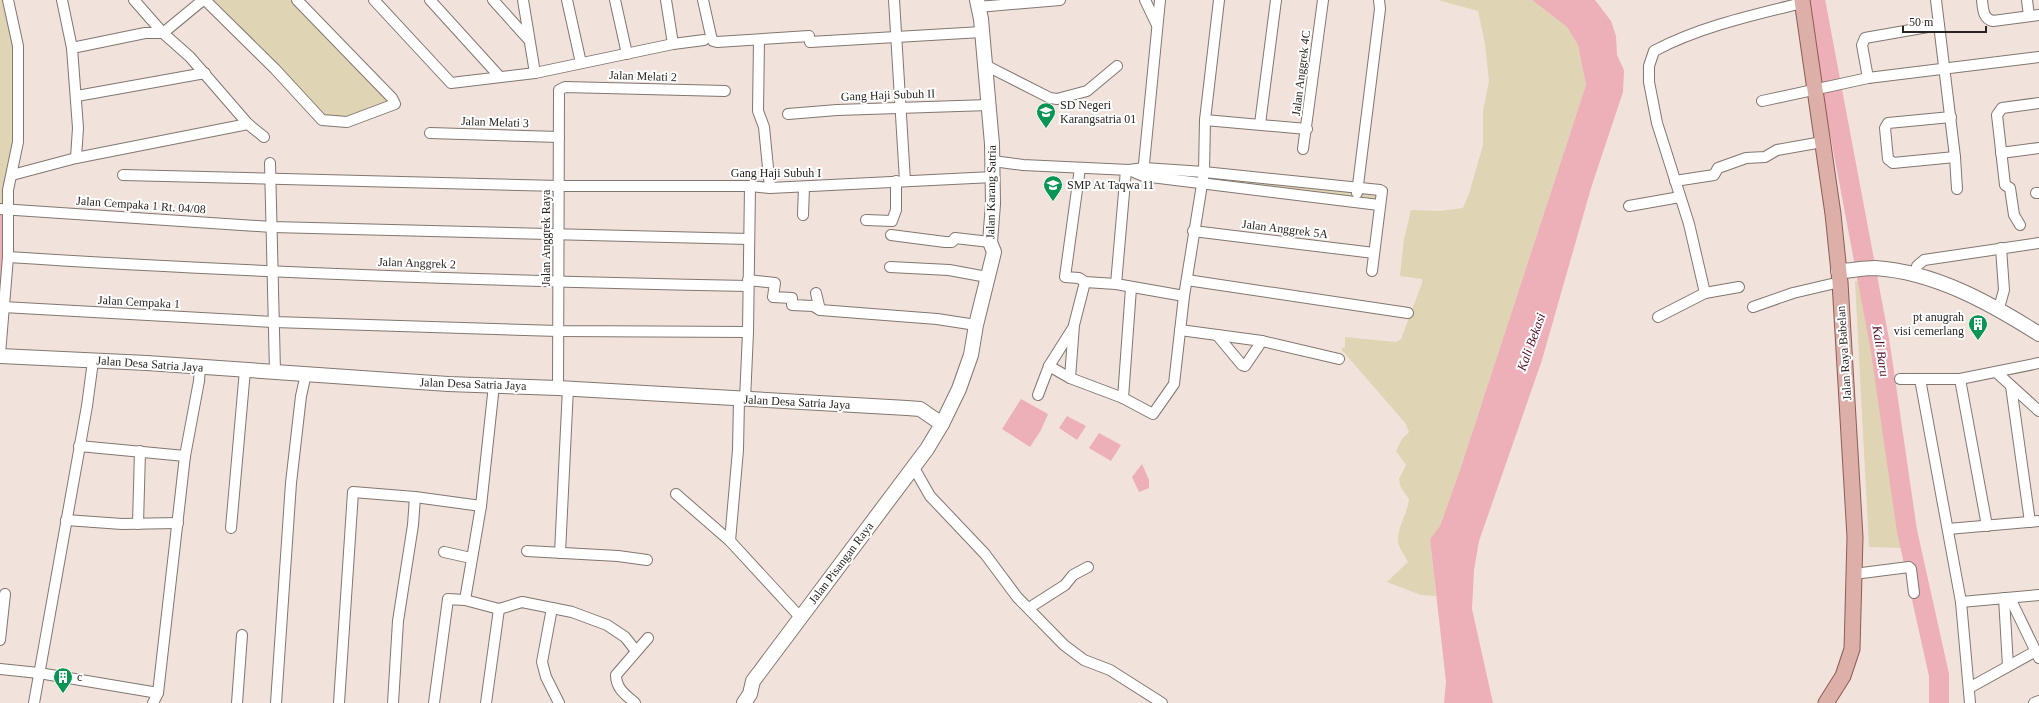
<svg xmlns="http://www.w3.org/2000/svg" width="2039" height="703" font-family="Georgia,serif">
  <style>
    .green { fill: #dfd4b3 }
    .water { fill: #edafb8 }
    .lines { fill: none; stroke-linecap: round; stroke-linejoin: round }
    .river { stroke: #edafb8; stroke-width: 20 }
    .street-casing { stroke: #827670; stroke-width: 12 }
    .secondary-casing { stroke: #827670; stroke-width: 16 }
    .primary-casing { stroke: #8d5c53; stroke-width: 17 }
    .street { stroke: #fff; stroke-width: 10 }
    .secondary { stroke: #fff; stroke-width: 14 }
    .primary { stroke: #dcafa8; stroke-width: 15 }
    .labels { text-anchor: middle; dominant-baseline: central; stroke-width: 4; stroke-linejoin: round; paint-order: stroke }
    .street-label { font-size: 12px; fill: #282320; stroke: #fff }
    .poi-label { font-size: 12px; fill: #282320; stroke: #fff; text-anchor: start }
    .water-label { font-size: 13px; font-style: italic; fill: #50061e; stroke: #fff }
  </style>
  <rect width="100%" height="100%" fill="#f1e3dc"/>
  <g class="green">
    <path d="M 0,0 L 8,0 L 14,24 L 18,113 L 8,190 L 0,354 Z"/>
    <path d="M 205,0 L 297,0 L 394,102 L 347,122 L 322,120 Z"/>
    <path d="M 1438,0 L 1532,0 L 1567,27 L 1578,45 L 1586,85 L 1460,470 L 1440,526 L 1430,539 L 1436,596 L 1421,595 L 1387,582 L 1408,562 C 1405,556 1399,548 1398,542 C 1397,527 1408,513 1409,499 L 1401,488 L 1399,479 L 1406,465 L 1396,451 L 1402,439 L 1409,432 L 1406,424 L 1341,349 L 1345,347 L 1345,337 L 1396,342 L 1401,339 L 1422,283 L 1422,279 L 1400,276 L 1404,239 L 1411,210 L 1440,211 L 1463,208 L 1469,194 L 1483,145 L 1483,111 L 1489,81 L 1485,44 L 1478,11 Z"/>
    <path d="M 1204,172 L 1380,190 L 1379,205 L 1201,183 Z"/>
    <path d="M 1855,281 L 1864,281 L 1903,548 L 1869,547 Z"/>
  </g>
  <g class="water">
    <path d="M 1532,0 L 1595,0 L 1611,21 L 1616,36 L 1617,55 L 1624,70 L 1623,92 L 1591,188 L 1542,360 L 1479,541 L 1474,570 L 1472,609 L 1493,703 L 1444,703 L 1446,682 L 1430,539 L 1440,526 L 1460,470 L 1586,85 L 1578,45 L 1567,27 Z"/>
    <path d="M 0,209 L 8,210 L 0,354 Z"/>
    <path d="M 1021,399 L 1048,414 L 1041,430 L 1030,447 L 1002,429 Z"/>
    <path d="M 1067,416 L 1086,426 L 1077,440 L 1059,428 Z"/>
    <path d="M 1099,433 L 1121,445 L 1111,461 L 1089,448 Z"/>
    <path d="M 1142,464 L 1149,480 L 1149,488 L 1139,492 L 1132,477 Z"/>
  </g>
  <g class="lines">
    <path class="river" d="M 1815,0 L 1880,345 L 1907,531 L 1939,675 L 1939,703"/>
    <defs>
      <g id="street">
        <path d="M 62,0 L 72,48"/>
        <path d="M 134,0 L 163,33 L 190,57 L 248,124 L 264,137"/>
        <path d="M 205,0 L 275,69 L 322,120 L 347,122 L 395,104 L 392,98 L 297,0"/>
        <path d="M 374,0 L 451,83 L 535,73 L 673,44 L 704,40"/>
        <path d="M 430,0 L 500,77"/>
        <path d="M 493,0 L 529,40"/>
        <path d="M 523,0 L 535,73"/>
        <path d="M 567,0 L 581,63"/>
        <path d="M 615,0 L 627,54"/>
        <path d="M 666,0 L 673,44"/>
        <path d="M 703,0 L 711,36 L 713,41 L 717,42 L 809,36 L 810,42 L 982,32"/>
        <path d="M 894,0 L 905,181"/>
        <path d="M 1145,0 L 1157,25"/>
        <path d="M 1936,0 L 1955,157 L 1957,189"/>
        <path d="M 1982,0 C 1983,9 1983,19 1993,21 L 2039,15"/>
        <path d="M 2027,0 L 2029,16"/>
        <path d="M 978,7 L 1060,0"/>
        <path d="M 759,40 L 758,111 L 764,127 L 770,188"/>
        <path d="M 985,65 L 1050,98 L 1057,99 L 1087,91 L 1117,66"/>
        <path d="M 1868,78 L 1862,45 L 1865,38 L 1939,25"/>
        <path d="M 77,96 L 205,73"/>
        <path d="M 1762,101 L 1868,78 L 2039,57"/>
        <path d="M 788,114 L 837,110 L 989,105"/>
        <path d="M 1951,117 L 1888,123 L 1885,128 L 1888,159 L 1893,163 L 1955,157"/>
        <path d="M 1205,120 L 1307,129"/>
        <path d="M 1260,124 L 1276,0"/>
        <path d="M 430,133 L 559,137"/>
        <path d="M 1303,149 L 1323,0"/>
        <path d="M 2001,153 L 2039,148"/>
        <path d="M 76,158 L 78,128 L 72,48 L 145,33 L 163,33 L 203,0"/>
        <path d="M 993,161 L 1023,165 L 1129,170 L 1144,168 L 1204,172 L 1380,190 L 1382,191 L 1372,271"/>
        <path d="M 270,163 L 275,372"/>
        <path d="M 1080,168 L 1065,277 L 1079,278 L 1085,282 L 1116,284 L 1184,296"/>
        <path d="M 1129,170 L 1143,176 L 1379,205"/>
        <path d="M 1143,174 L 1160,0"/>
        <path d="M 12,175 L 76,158 L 248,124"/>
        <path d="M 123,175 L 559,186 L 750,186 L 770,188 L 993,177"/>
        <path d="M 1675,181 L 1714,175 L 1718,168 L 1746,158 L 1765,157 L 1777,150 L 1822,142"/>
        <path d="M 1357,193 L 1380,9 L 1379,0"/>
        <path d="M 2036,193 L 2039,193"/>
        <path d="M 1629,206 L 1680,197"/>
        <path d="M 0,209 L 272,227 L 749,239"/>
        <path d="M 803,215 L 804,187"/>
        <path d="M 866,220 L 892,221 L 896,210 L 896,181"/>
        <path d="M 2020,225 L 2014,215 L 2010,188 L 2005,185 L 1997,115 L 2002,108 L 2039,103"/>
        <path d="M 1193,231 L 1374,253"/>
        <path d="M 891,235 L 945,242 L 952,242 L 955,238 L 990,242"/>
        <path d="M 8,257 C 254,273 501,281 748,286"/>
        <path d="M 890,267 L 949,270 L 987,277"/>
        <path d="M 1915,275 L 1917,266 L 1924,260 L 2039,243"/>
        <path d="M 748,280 L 775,283 L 773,297 L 792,298 L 792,305 L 813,306 L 820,310 L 937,319 L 976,325"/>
        <path d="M 1187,280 L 1408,313"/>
        <path d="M 1116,284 L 1126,170"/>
        <path d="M 816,293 L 820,310"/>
        <path d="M 1705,293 L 1689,224 L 1657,123 L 1649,82 L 1649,66 L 1654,51 C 1699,27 1753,15 1802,3"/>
        <path d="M 3,307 L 274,322 L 558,331 L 748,332"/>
        <path d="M 1753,307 L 1793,293 L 1840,282"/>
        <path d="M 1999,308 L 2004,290 L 2001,248"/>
        <path d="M 1658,317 L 1705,293 L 1739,287"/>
        <path d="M 1180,330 L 1262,341 L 1339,359"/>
        <path d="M 1217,335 L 1242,365 L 1245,366 L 1262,341"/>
        <path d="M 0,354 L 8,257 L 8,190 L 18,142 L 18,46 L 8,0"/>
        <path d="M 1049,366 L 1070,378 L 1123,398 L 1153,414 L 1174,384 L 1184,296 L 1204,172 L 1205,120 L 1219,0"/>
        <path d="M 1996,372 L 2039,411"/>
        <path d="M 1070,378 L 1074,325 L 1085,282"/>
        <path d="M 1900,379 L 1920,379"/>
        <path d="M 1960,379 L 1987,526"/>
        <path d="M 2011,386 L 2030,522"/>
        <path d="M 558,388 L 559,90 L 565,87 L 725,91"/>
        <path d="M 1038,395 L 1049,366 L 1073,328"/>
        <path d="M 1123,398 L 1131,288"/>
        <path d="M 745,400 L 748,332 L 750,186"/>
        <path d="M 79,446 L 185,456"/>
        <path d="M 914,468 L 930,496 L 985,554 L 1017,597 L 1064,645 L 1084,660 L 1110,670 L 1162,703"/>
        <path d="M 676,494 L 730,541 L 800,617"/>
        <path d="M 66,520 L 122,524 L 178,523"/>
        <path d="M 138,524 L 140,451"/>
        <path d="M 231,528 L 245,370"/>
        <path d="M 1948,529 L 2039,521"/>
        <path d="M 730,541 L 738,450 L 739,399"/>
        <path d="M 527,551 L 618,556 L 647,560"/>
        <path d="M 444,552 L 471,558"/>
        <path d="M 560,553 L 568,388"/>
        <path d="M 1854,574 L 1909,567 L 1911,569 L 1914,593"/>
        <path d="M 2004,598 L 2008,666"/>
        <path d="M 2010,598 L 2039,658"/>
        <path d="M 465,600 L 499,609 L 522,602 L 572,612 L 607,625 L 625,637 L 636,651"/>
        <path d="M 1961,602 L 2039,595"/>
        <path d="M 552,608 L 542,662 L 546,677 L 559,703"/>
        <path d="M 1029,608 L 1065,585 L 1073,575 L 1088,567"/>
        <path d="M 0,640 L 5,594"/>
        <path d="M 0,669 L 39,673 L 158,693"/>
        <path d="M 1969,688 L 2036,651"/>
        <path d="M 34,703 L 87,406 L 93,361"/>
        <path d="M 153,703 L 158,693 L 185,456 L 199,381 L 200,367"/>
        <path d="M 237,703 L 242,635"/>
        <path d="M 276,703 L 291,483 L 301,396 L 306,374"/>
        <path d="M 339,703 L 353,492 L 415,497 L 481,506"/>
        <path d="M 393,703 L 398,621 L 413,525 L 415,497"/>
        <path d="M 434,703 L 448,599 L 465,600 L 481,506 L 494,385"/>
        <path d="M 486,703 L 499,609"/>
        <path d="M 635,703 C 626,695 616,689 616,675 L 648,638"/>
        <path d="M 1970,703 L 1961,602 L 1920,379 L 1960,379 L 2039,363"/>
        <path d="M 2034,703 L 2039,701"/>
      </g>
      <g id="secondary">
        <path d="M 1838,271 C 1850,271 1863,268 1875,268 C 1935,272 1990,303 2039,334"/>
        <path d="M 0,356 L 147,363 L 448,384 L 558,388 L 907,408 L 920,409 L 942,424"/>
        <path d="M 744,703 L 750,694 L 753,681 L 927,449 L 942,424 L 959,389 L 971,355 L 976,325 L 994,252 L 990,242 L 993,204 L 992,144 L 981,19 L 977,0"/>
      </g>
      <path id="primary" d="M 1802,0 L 1833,214 L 1840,282 L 1855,537 L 1852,649 L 1843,676 L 1826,703"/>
    </defs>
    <use href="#street" class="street-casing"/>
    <use href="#secondary" class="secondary-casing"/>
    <use href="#primary" class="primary-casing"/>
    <use href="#street" class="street"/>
    <use href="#secondary" class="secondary"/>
    <use href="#primary" class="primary"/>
  </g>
  <defs>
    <symbol id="school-pin" viewBox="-11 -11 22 30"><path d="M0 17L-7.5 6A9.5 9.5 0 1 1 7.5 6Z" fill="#0a9554" stroke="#fff"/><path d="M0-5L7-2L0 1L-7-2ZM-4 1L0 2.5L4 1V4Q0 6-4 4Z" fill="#fff"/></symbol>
    <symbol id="building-pin" viewBox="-11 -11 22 30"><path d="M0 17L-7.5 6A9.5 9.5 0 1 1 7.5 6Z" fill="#0a9554" stroke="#fff"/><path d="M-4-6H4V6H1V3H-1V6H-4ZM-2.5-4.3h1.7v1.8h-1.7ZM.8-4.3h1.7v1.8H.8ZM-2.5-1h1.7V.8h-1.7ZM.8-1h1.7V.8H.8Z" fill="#fff"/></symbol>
  </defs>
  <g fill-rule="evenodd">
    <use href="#school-pin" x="1035" y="101" width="22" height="30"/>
    <use href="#school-pin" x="1042" y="174" width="22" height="30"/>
    <use href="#building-pin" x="1967" y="313" width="22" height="30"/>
    <use href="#building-pin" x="52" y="666" width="22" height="30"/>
  </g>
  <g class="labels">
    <g class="street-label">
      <text transform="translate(1301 73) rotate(-83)">Jalan Anggrek 4C</text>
      <text transform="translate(643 76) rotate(2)">Jalan Melati 2</text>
      <text transform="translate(888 95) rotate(-2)">Gang Haji Subuh II</text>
      <text transform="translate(495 122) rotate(2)">Jalan Melati 3</text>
      <text x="776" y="173">Gang Haji Subuh I</text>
      <text transform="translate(991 192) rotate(-89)">Jalan Karang Satria</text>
      <text transform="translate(141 205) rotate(4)">Jalan Cempaka 1 Rt. 04/08</text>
      <text transform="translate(1285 229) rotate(7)">Jalan Anggrek 5A</text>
      <text transform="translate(546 238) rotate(-90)">Jalan Anggrek Raya</text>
      <text transform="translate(417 263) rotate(2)">Jalan Anggrek 2</text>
      <text transform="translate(139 302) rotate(3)">Jalan Cempaka 1</text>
      <text transform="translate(1844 353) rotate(-94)">Jalan Raya Babelan</text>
      <text transform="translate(150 364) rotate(4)">Jalan Desa Satria Jaya</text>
      <text transform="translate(473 384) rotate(2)">Jalan Desa Satria Jaya</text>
      <text transform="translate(797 402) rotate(3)">Jalan Desa Satria Jaya</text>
      <text transform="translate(841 563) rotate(-53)">Jalan Pisangan Raya</text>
    </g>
    <g class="poi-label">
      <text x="1060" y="105">SD Negeri<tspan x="1060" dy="14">Karangsatria 01</tspan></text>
      <text x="1067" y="185">SMP At Taqwa 11</text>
      <text x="1964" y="317" text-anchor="end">pt anugrah<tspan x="1964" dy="14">visi cemerlang</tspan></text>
      <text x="77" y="677">c</text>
    </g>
    <g class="water-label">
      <text transform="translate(1531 342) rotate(-70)">Kali Bekasi</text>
      <text transform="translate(1881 351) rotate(81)">Kali Baru</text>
    </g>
  </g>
  <path d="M1903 26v6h83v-6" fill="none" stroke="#282320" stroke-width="2"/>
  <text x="1909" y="26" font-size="12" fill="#282320" stroke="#ffffff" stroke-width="3" paint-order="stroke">50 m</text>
</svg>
